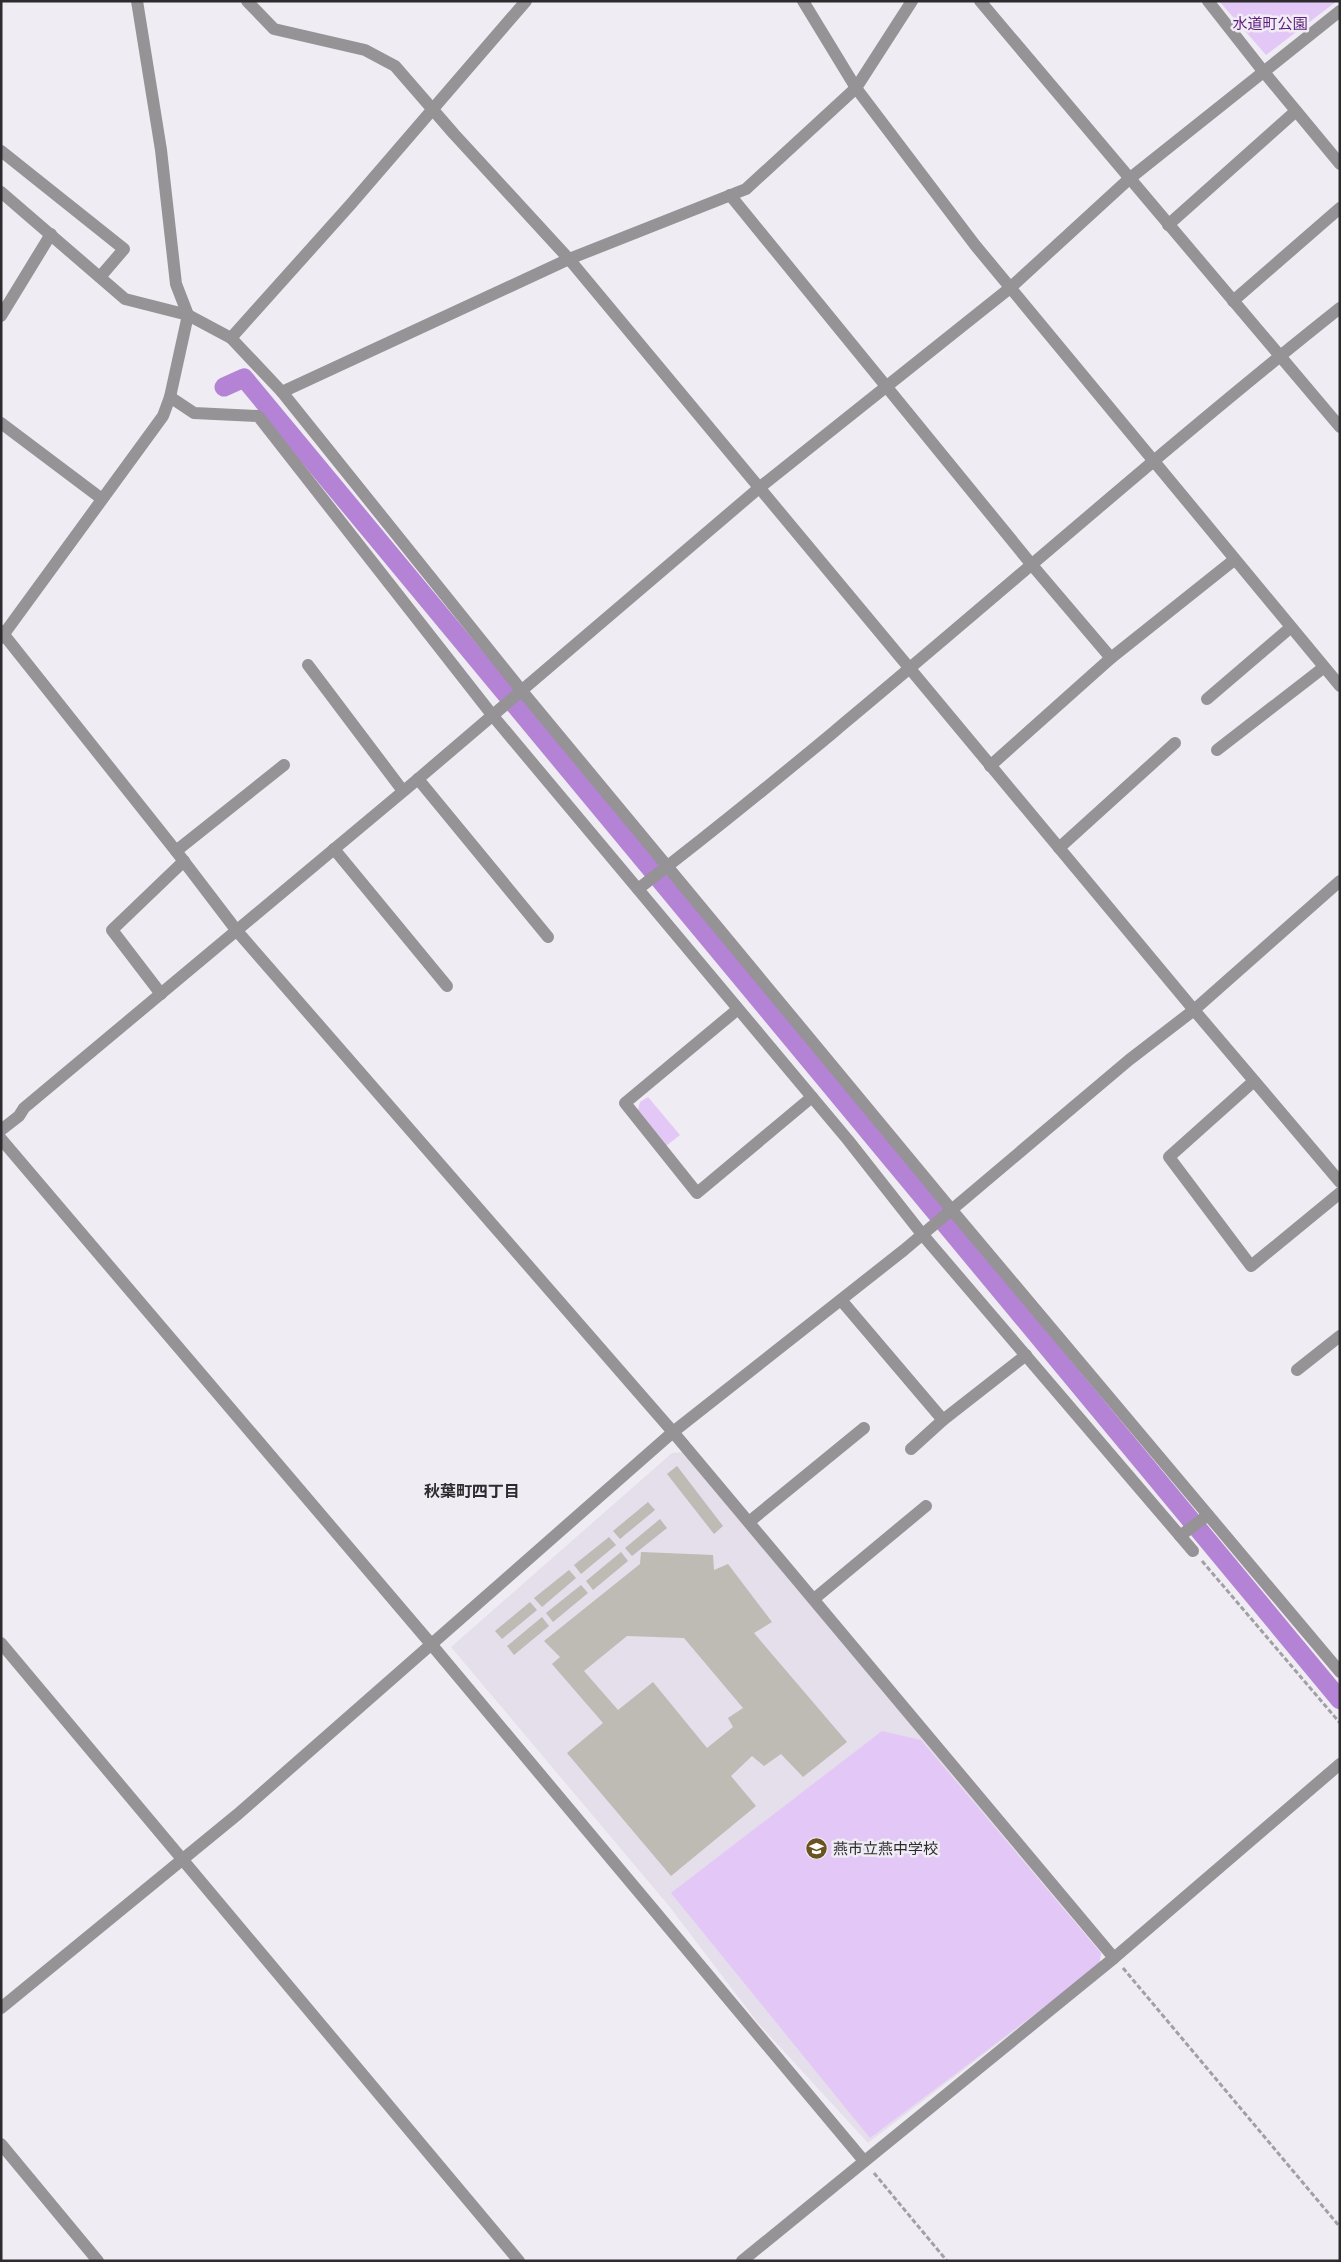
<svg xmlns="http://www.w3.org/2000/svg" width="1341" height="2262" font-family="Roboto,'Noto Sans JP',sans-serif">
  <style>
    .built { fill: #e5deeb }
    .park { fill: #e3c8f7 }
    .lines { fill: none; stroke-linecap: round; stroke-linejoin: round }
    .canal { stroke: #b583d6; stroke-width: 19 }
    .building { fill: #bebab4; fill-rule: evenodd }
    .path { stroke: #a3a0a5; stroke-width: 3; stroke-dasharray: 5 2.5; stroke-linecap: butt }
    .minor { stroke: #959396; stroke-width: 12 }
    .tertiary { stroke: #959396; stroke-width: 12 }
    .labels { text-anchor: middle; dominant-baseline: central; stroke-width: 5; stroke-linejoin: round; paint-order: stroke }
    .park-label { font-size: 15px; fill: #5e1d80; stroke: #f0ecf3 }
    .poi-label { font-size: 15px; fill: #2d2b2e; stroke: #f0ecf3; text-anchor: start }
    .neighbourhood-label { font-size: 16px; font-weight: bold; fill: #2d2b2e; stroke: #f0ecf3 }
  </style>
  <rect width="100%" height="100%" fill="#f0ecf3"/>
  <path class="built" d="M 684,1452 L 1101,1953 L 1099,1966 L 868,2143 L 758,2023 L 669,1906 L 451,1647 L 672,1453 Z"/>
  <g class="park">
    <path d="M 1219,1 L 1337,1 L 1266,55 Z"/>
    <path d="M 648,1097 L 680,1135 L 666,1146 L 637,1114 L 640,1102 Z"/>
    <path d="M 882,1731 L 921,1740 L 1101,1953 L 1099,1966 L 870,2138 L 671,1893 Z"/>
  </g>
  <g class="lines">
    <path class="canal" d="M 224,387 L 244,378 L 1340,1700"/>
  </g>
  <g class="building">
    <path d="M 677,1466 L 723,1526 L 714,1534 L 667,1474 Z"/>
    <path d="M 648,1502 L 655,1510 L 620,1539 L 613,1531 Z"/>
    <path d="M 660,1519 L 667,1528 L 632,1556 L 625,1548 Z"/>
    <path d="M 609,1537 L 616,1545 L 581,1574 L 574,1565 Z"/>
    <path d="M 621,1552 L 628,1561 L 593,1590 L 586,1581 Z"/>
    <path d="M 641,1552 L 713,1555 L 714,1570 L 728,1564 L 772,1622 L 754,1633 L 847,1742 L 803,1777 L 781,1754 L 764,1766 L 752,1756 L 731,1776 L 756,1806 L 671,1876 L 567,1753 L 603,1723 L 552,1664 L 560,1657 L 544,1641 L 640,1564 ZM 627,1636 L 684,1638 L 743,1708 L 728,1718 L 733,1727 L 707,1748 L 653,1682 L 618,1710 L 584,1671 Z"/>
    <path d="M 569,1570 L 576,1578 L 542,1607 L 534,1598 Z"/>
    <path d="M 581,1585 L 588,1593 L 553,1622 L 546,1613 Z"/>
    <path d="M 530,1602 L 537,1610 L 502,1639 L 495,1631 Z"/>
    <path d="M 542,1617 L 549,1626 L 514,1655 L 507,1646 Z"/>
  </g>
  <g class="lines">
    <g class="path">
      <path d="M 1202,1561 L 1340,1723"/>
      <path d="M 1123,1968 L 1340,2227"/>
      <path d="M 874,2173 L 947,2261"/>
    </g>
    <g class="minor">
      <path d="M 247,1 L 274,29 L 365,50 L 395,66 L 454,134 L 569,259 L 1194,1010 L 1340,1182"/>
      <path d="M 803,1 L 856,88 L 975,245 L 1340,686"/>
      <path d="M 980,1 L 1340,427"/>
      <path d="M 1,151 L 124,249 L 100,277"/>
      <path d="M 1,192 L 125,299 L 188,315"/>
      <path d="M 730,195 L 1032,565 L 1111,658 L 1234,560"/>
      <path d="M 1168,225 L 1296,111"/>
      <path d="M 1233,301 L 1340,208"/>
      <path d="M 1,316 L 51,234"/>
      <path d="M 231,338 L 351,204 L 526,1"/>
      <path d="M 170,397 L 194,413 L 258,416 L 493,716 L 848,1140 L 922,1234 L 1193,1551"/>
      <path d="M 1,423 L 102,499"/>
      <path d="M 1,631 L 176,851 L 237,931 L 673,1432 L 1114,1958"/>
      <path d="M 308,665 L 403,791"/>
      <path d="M 1207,699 L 1290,628"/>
      <path d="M 1217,750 L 1323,668"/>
      <path d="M 990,766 L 1111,658"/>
      <path d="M 418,779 L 548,937"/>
      <path d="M 1059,848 L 1175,743"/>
      <path d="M 334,849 L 447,986"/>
      <path d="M 176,851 L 284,765"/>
      <path d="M 161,994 L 112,930 L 184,861"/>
      <path d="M 738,1009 L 625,1103 L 697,1193 L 812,1097"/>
      <path d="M 1254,1081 L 1169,1157 L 1251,1266 L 1340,1193"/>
      <path d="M 1,1130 L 19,1116 L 24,1108 L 418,779 L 759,488 L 1010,288 L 1129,179 L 1340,11"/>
      <path d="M 841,1300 L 943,1420"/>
      <path d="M 1297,1370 L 1340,1336"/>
      <path d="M 911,1449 L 943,1420 L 1026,1355"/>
      <path d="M 749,1522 L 864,1428"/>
      <path d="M 1180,1536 L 1208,1515"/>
      <path d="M 814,1599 L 926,1506"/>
      <path d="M 1,1643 L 519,2261"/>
      <path d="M 1,2008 L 238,1814 L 673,1432 L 904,1250 L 1129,1060 L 1194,1010 L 1340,881"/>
      <path d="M 1,2144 L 98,2261"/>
      <path d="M 742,2261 L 1114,1958 L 1340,1764"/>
    </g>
    <g class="tertiary">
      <path d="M 1208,1 L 1263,71 L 1340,164"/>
      <path d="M 188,315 L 231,338 L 282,392 L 569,259 L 746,189 L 856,88 L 912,1"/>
      <path d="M 282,392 L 522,691 L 951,1209 L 1340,1672"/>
      <path d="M 1,638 L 163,416 L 170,397 L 188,315 L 176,284 L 161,150 L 137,1"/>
      <path d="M 638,889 C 879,704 1102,497 1340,308"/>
      <path d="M 1,1139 L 431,1644 L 864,2161"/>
    </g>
  </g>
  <defs>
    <symbol id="school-disc" viewBox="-11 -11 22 22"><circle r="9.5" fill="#6a5323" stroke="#f0ecf3"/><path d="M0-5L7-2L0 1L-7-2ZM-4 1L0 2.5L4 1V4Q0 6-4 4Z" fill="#fff"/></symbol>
  </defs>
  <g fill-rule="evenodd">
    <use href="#school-disc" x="804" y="1836" width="25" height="25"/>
  </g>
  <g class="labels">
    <g class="park-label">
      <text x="1270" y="24">水道町公園</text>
    </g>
    <g class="poi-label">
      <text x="833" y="1849">燕市立燕中学校</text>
    </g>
    <g class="neighbourhood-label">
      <text x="472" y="1491">秋葉町四丁目</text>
    </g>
  </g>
  <rect width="1341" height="2262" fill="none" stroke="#2d2b2e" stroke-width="5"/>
</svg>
